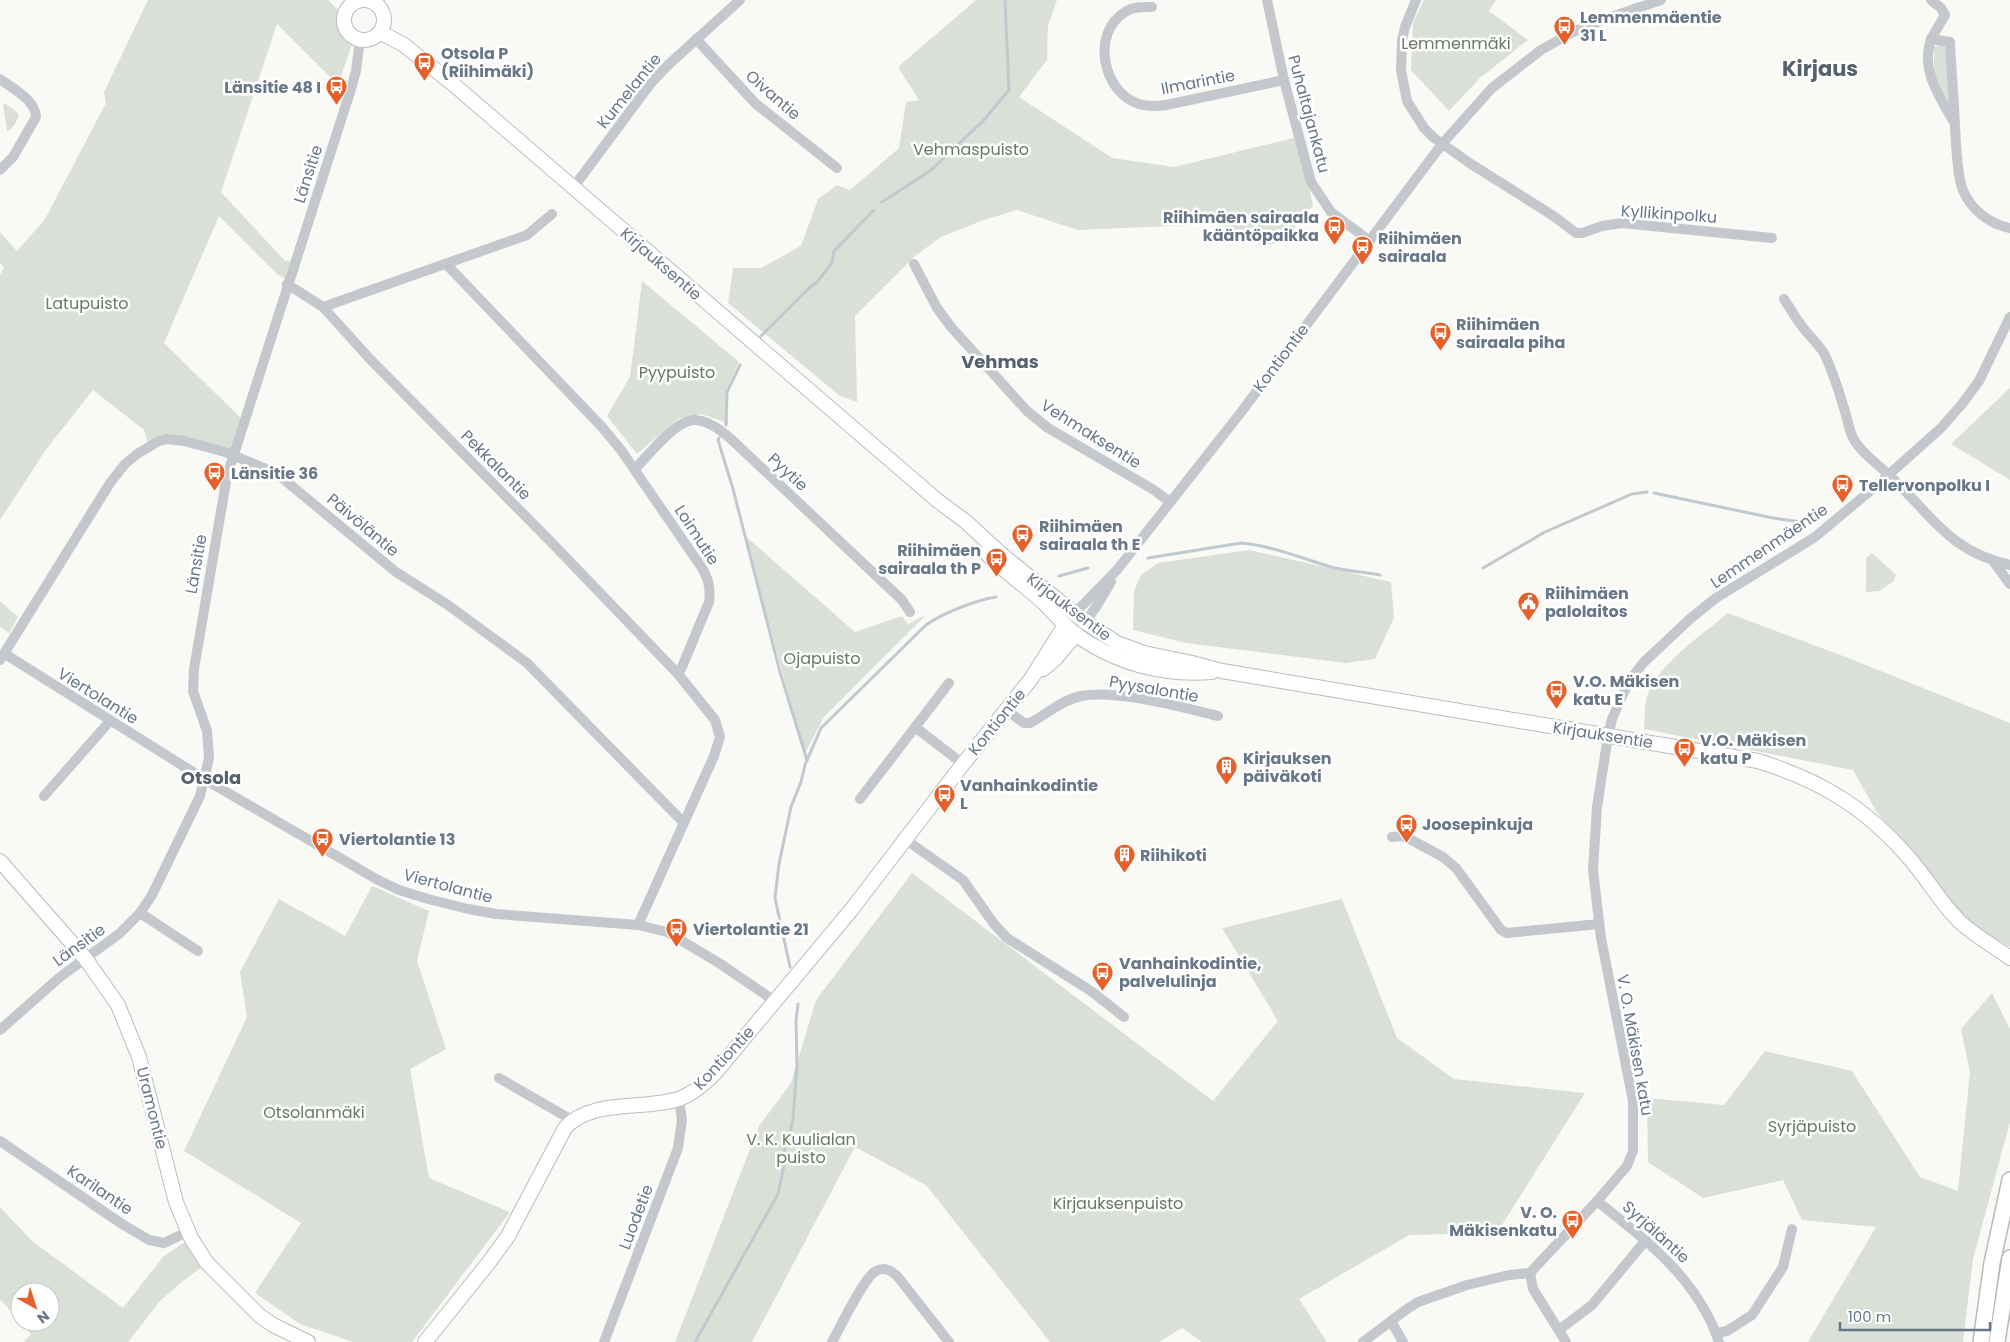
<svg xmlns="http://www.w3.org/2000/svg" width="2010" height="1342" font-family="Poppins,sans-serif">
  <style>
    .green { fill: #dae0d7 }
    .lines { fill: none; stroke-linecap: round; stroke-linejoin: round }
    .stream { stroke: #bfc9ce; stroke-width: 3 }
    .secondary-casing { stroke: #b8bdc2; stroke-width: 16 }
    .primary-casing { stroke: #b7bbc0; stroke-width: 18 }
    .street { stroke: #c4c8cc; stroke-width: 10 }
    .secondary { stroke: #fff; stroke-width: 14 }
    .primary { stroke: #fff; stroke-width: 15 }
    .labels { text-anchor: middle; dominant-baseline: central; stroke-width: 5; stroke-linejoin: round; paint-order: stroke }
    .poi-label { font-size: 16px; font-weight: bold; fill: #677788; stroke: #fff; text-anchor: start }
    .park-label { font-size: 16px; fill: #667962; stroke: #fff }
    .street-label { font-size: 16px; fill: #677788; stroke: #fff }
    .neighbourhood-label { font-size: 18px; font-weight: bold; fill: #55616c; stroke: #fff }
    .district-label { font-size: 21px; font-weight: bold; fill: #55616c; stroke: #fff }
  </style>
  <rect width="100%" height="100%" fill="#f9f9f6"/>
  <g class="green">
    <path d="M 148,0 L 328,0 L 352,25 L 355,36 L 338,85 L 277,24 L 221,192 L 285,261 L 296,260 L 289,281 L 277,274 L 219,216 L 164,343 L 244,421 L 233,455 L 184,441 L 149,447 L 144,430 L 93,390 L 47,448 L 0,520 L 0,275 L 4,267 L 0,263 L 0,232 L 17,251 L 45,219 L 106,103 L 104,92 Z"/>
    <path d="M 976,0 L 1057,0 L 1048,25 L 1047,60 L 1019,97 L 1112,158 L 1174,167 L 1298,137 L 1313,205 L 1284,241 L 1262,246 L 1220,224 L 1077,230 L 1017,210 L 981,221 L 941,237 L 915,256 L 855,316 L 857,402 L 840,396 L 728,303 L 733,268 L 761,268 L 801,246 L 818,199 L 837,185 L 850,190 L 899,148 L 906,102 L 919,100 L 898,67 Z"/>
    <path d="M 1424,0 L 1496,0 L 1489,11 L 1528,40 L 1480,78 L 1449,111 L 1411,70 L 1413,23 Z"/>
    <path d="M 1942,44 L 1946,48 L 1949,102 L 1945,101 L 1934,77 L 1934,47 Z"/>
    <path d="M 3,103 L 12,108 L 19,114 C 18,120 13,129 7,131 Z"/>
    <path d="M 642,281 L 739,362 L 726,390 L 728,423 L 701,414 L 678,419 L 637,454 L 607,416 L 630,377 Z"/>
    <path d="M 2010,388 L 2010,480 L 1951,444 Z"/>
    <path d="M 744,535 L 855,632 L 902,616 L 908,624 L 926,615 L 824,717 L 805,753 Z"/>
    <path d="M 1249,550 L 1391,582 L 1394,618 L 1375,659 L 1345,663 L 1186,643 L 1133,630 L 1134,591 L 1141,575 L 1158,563 Z"/>
    <path d="M 1872,553 L 1896,575 L 1894,581 L 1879,591 L 1866,592 L 1866,558 Z"/>
    <path d="M 0,601 L 18,617 L 9,633 L 0,627 Z"/>
    <path d="M 1728,613 L 1851,659 L 2010,723 L 2010,947 L 1983,931 L 1965,917 L 1947,899 L 1876,811 L 1853,770 L 1644,729 C 1645,720 1644,710 1646,701 C 1653,667 1702,635 1728,613 Z"/>
    <path d="M 912,873 L 1213,1101 L 1278,1021 L 1222,928 L 1342,899 L 1397,1038 L 1454,1079 L 1585,1093 L 1497,1233 L 1409,1235 L 1299,1299 L 1327,1342 L 1202,1342 L 1182,1328 L 1159,1342 L 1050,1342 L 926,1185 L 855,1147 L 752,1342 L 675,1342 L 759,1126 L 791,1083 L 816,1000 Z"/>
    <path d="M 372,886 L 429,911 L 417,961 L 446,1049 L 410,1069 L 429,1178 L 510,1212 L 412,1342 L 353,1342 L 300,1324 L 255,1293 L 301,1223 L 184,1151 L 247,1017 L 240,972 L 279,899 L 345,936 Z"/>
    <path d="M 1992,993 L 2010,1029 L 2010,1122 L 1973,1259 L 1963,1342 L 1808,1342 L 1876,1227 L 1802,1220 L 1783,1180 L 1703,1198 L 1648,1162 L 1647,1098 L 1724,1105 L 1765,1051 L 1852,1071 L 1920,1177 L 1958,1191 L 1970,1072 L 1961,1029 Z"/>
    <path d="M 0,1207 L 32,1241 L 123,1308 L 163,1257 L 191,1238 L 207,1263 L 178,1285 L 160,1301 L 128,1342 L 24,1342 L 31,1334 L 20,1322 L 50,1322 L 50,1292 L 20,1292 L 20,1322 L 0,1299 Z"/>
  </g>
  <g class="lines">
    <g class="stream">
      <path d="M 882,202 L 930,171 L 983,121 L 1009,90 L 1005,0"/>
      <path d="M 761,336 L 808,289 L 817,282 L 832,263 L 834,251 L 874,210"/>
      <path d="M 726,425 L 727,392 L 740,365"/>
      <path d="M 719,438 L 718,440 L 733,489 L 780,672 L 807,760"/>
      <path d="M 1654,493 L 1773,518 L 1808,523"/>
      <path d="M 1148,558 L 1241,543 C 1273,546 1301,558 1331,567 C 1346,571 1364,572 1380,575"/>
      <path d="M 1483,568 L 1545,532 L 1632,494 L 1647,492"/>
      <path d="M 1059,576 L 1088,568"/>
      <path d="M 790,967 L 775,898 L 779,864 L 791,807 L 801,782 L 805,765 L 821,728 L 926,625 C 943,613 976,600 996,597"/>
      <path d="M 695,1342 L 778,1194 L 785,1161 L 784,1151 L 789,1138 L 793,1119 L 797,1065 L 796,1020 L 798,1004"/>
    </g>
    <defs>
      <g id="secondary">
        <circle cx="364" cy="20" r="20"/>
        <path d="M 380,32 L 404,45 L 453,84 L 938,501 L 965,521 L 1001,554 L 1085,622 L 1117,643 L 1144,653 L 1192,663 L 1222,671 L 1758,761 C 1822,781 1866,808 1910,859 C 1928,880 1941,903 1960,922 C 1975,936 1994,946 2010,958"/>
        <path d="M 986,553 C 1004,571 1025,586 1044,603 C 1054,613 1063,624 1074,633 C 1114,663 1163,676 1212,672"/>
        <path d="M 1043,669 L 1055,659 L 1076,634"/>
        <path d="M 0,861 L 85,958 L 118,1005 L 139,1057 L 176,1202 L 191,1238 L 207,1263 L 260,1316 L 273,1325 L 308,1342"/>
        <path d="M 425,1342 L 490,1261 L 508,1236 L 565,1128 C 591,1098 646,1111 681,1098 C 694,1093 705,1083 715,1073 L 852,909 L 963,764 L 1031,679 L 1065,625"/>
      </g>
      <g id="primary">
        <path d="M 1981,1342 L 1992,1263 L 2010,1180"/>
        <path d="M 1997,1342 L 2010,1258"/>
      </g>
    </defs>
    <use href="#secondary" class="secondary-casing"/>
    <use href="#primary" class="primary-casing"/>
    <g class="street">
      <path d="M 1267,0 L 1284,80 L 1311,182 L 1331,212 L 1370,241"/>
      <path d="M 1416,0 L 1405,27 L 1402,40 L 1401,70 L 1407,101 L 1424,128 L 1434,138 L 1471,164 L 1555,217 L 1576,233 L 1582,233 L 1602,226 L 1622,223 L 1772,238"/>
      <path d="M 1931,0 L 1941,8 L 1945,15 L 1931,39"/>
      <path d="M 377,5 L 380,0"/>
      <path d="M 1152,7 C 1143,7 1134,6 1125,12 C 1091,33 1102,92 1139,104 C 1148,107 1158,106 1166,105 L 1284,80"/>
      <path d="M 696,39 L 756,104 L 837,168"/>
      <path d="M 0,79 C 13,89 35,99 36,117 L 13,157 L 0,170"/>
      <path d="M 1955,124 C 1940,97 1920,71 1931,39 L 1950,42 C 1951,70 1954,98 1955,127 C 1956,143 1957,173 1962,188 C 1970,209 1989,224 2010,228"/>
      <path d="M 573,188 L 651,83 L 668,65 L 740,0"/>
      <path d="M 914,264 L 937,308 L 951,327 L 1027,411 L 1048,428 L 1154,490 L 1170,502"/>
      <path d="M 447,265 L 602,427 L 621,450 L 702,568 C 709,579 711,589 709,602 L 682,667 L 678,674"/>
      <path d="M 287,284 L 323,307 L 369,358 L 552,543 L 678,674 L 715,720 L 720,737 L 714,756 L 638,925"/>
      <path d="M 1784,299 C 1790,308 1795,317 1801,325 C 1808,335 1819,344 1825,355 C 1832,371 1838,388 1843,405 C 1847,416 1848,427 1853,438 C 1861,453 1878,464 1890,476 C 1932,515 1948,551 2010,565"/>
      <path d="M 323,307 L 527,235 L 552,214"/>
      <path d="M 635,469 C 648,456 676,419 695,420 C 709,421 720,430 730,438 L 902,600 L 910,612"/>
      <path d="M 1993,561 L 2010,584"/>
      <path d="M 1071,617 L 1117,570 L 1242,411 L 1442,144 L 1492,88 L 1541,50 L 1575,31 L 1605,19 L 1661,0"/>
      <path d="M 1082,626 L 1096,607 L 1111,582"/>
      <path d="M 5,654 L 204,779 L 378,880 L 399,890 L 428,899 L 468,909 L 496,914 L 638,925 L 667,932 L 719,963 L 776,1002"/>
      <path d="M 0,660 L 110,483 L 125,464 L 137,454 L 159,441 L 167,439 L 184,441 L 225,452 L 276,473 L 396,572 L 448,605 L 527,663 L 683,822"/>
      <path d="M 1006,710 L 1024,723 L 1030,723 C 1047,714 1062,700 1081,696 C 1115,689 1182,707 1218,716"/>
      <path d="M 915,727 L 963,764"/>
      <path d="M 44,796 L 110,721"/>
      <path d="M 860,799 L 949,683"/>
      <path d="M 1392,837 L 1404,836 L 1443,857 L 1456,868 L 1501,930 L 1507,933 L 1599,924"/>
      <path d="M 906,840 L 963,880 L 994,924 L 1007,938 L 1091,991 L 1124,1017"/>
      <path d="M 140,913 L 198,951"/>
      <path d="M 0,1030 L 60,977 L 119,934 L 140,913 L 152,895 L 200,796 L 209,758 L 207,731 L 193,691 L 194,669 L 227,476 L 351,89 L 356,71 L 360,40"/>
      <path d="M 499,1078 L 572,1120"/>
      <path d="M 0,1141 L 122,1224 L 149,1240 L 164,1243 L 187,1232"/>
      <path d="M 1597,1201 C 1647,1241 1698,1279 1719,1342"/>
      <path d="M 1391,1321 L 1403,1342"/>
      <path d="M 1559,1330 L 1592,1305 L 1646,1240"/>
      <path d="M 1716,1333 L 1727,1331 L 1752,1315 L 1783,1267 L 1792,1229"/>
      <path d="M 604,1342 L 678,1148 L 682,1120 L 679,1099"/>
      <path d="M 832,1342 C 840,1328 864,1277 876,1271 C 885,1266 892,1271 898,1277 L 949,1342"/>
      <path d="M 1363,1342 L 1407,1309 L 1418,1302 L 1467,1285 L 1509,1275 L 1530,1273"/>
      <path d="M 1566,1342 L 1533,1289 L 1530,1273 L 1597,1201 L 1627,1166 L 1633,1151 L 1633,1101 L 1601,938 L 1593,870 L 1597,807 L 1608,736 L 1612,719 L 1628,683 L 1643,663 L 1691,618 L 1716,598 L 1815,537 L 1876,486 L 1941,428 L 1962,404 L 1979,381 L 2010,317"/>
    </g>
    <use href="#secondary" class="secondary"/>
    <use href="#primary" class="primary"/>
  </g>
  <defs>
    <symbol id="bus-pin" viewBox="-11 -11 22 30"><path d="M0 17L-7.5 6A9.5 9.5 0 1 1 7.5 6Z" fill="#e66129" stroke="#fff"/><path d="M-5-6H5V4H4V6H2V4H-2V6H-4V4H-5ZM-3.5-4V0h7V-4ZM-3.5 1.2v1.5H-2V1.2ZM2 1.2v1.5H3.5V1.2Z" fill="#fff"/></symbol>
    <symbol id="civic-pin" viewBox="-11 -11 22 30"><path d="M0 17L-7.5 6A9.5 9.5 0 1 1 7.5 6Z" fill="#e66129" stroke="#fff"/><path d="M-.6-6.5H3V-4.5H.6V-3L4-1V1h2V6H-6V1h2V-1L-.6-3ZM-1.2 2.5V6h2.4V2.5Z" fill="#fff"/></symbol>
    <symbol id="building-pin" viewBox="-11 -11 22 30"><path d="M0 17L-7.5 6A9.5 9.5 0 1 1 7.5 6Z" fill="#e66129" stroke="#fff"/><path d="M-4-6H4V6H1V3H-1V6H-4ZM-2.5-4.3h1.7v1.8h-1.7ZM.8-4.3h1.7v1.8H.8ZM-2.5-1h1.7V.8h-1.7ZM.8-1h1.7V.8H.8Z" fill="#fff"/></symbol>
  </defs>
  <g fill-rule="evenodd">
    <use href="#bus-pin" x="1552" y="14" width="25" height="34"/>
    <use href="#bus-pin" x="412" y="50" width="25" height="34"/>
    <use href="#bus-pin" x="324" y="74" width="25" height="34"/>
    <use href="#bus-pin" x="1322" y="214" width="25" height="34"/>
    <use href="#bus-pin" x="1350" y="234" width="25" height="34"/>
    <use href="#bus-pin" x="1428" y="320" width="25" height="34"/>
    <use href="#bus-pin" x="202" y="460" width="25" height="34"/>
    <use href="#bus-pin" x="1830" y="472" width="25" height="34"/>
    <use href="#bus-pin" x="1010" y="522" width="25" height="34"/>
    <use href="#bus-pin" x="984" y="546" width="25" height="34"/>
    <use href="#civic-pin" x="1516" y="590" width="25" height="34"/>
    <use href="#bus-pin" x="1544" y="678" width="25" height="34"/>
    <use href="#bus-pin" x="1672" y="736" width="25" height="34"/>
    <use href="#building-pin" x="1214" y="754" width="25" height="34"/>
    <use href="#bus-pin" x="932" y="782" width="25" height="34"/>
    <use href="#bus-pin" x="1394" y="812" width="25" height="34"/>
    <use href="#bus-pin" x="310" y="826" width="25" height="34"/>
    <use href="#building-pin" x="1112" y="842" width="25" height="34"/>
    <use href="#bus-pin" x="664" y="916" width="25" height="34"/>
    <use href="#bus-pin" x="1090" y="960" width="25" height="34"/>
    <use href="#bus-pin" x="1560" y="1208" width="25" height="34"/>
  </g>
  <g class="labels">
    <g class="poi-label">
      <text x="1580" y="17">Lemmenmäentie<tspan x="1580" dy="18">31 L</tspan></text>
      <text x="441" y="53">Otsola P<tspan x="441" dy="18">(Riihimäki)</tspan></text>
      <text x="321" y="87" text-anchor="end">Länsitie 48 I</text>
      <text x="1319" y="217" text-anchor="end">Riihimäen sairaala<tspan x="1319" dy="18">kääntöpaikka</tspan></text>
      <text x="1378" y="238">Riihimäen<tspan x="1378" dy="18">sairaala</tspan></text>
      <text x="1456" y="324">Riihimäen<tspan x="1456" dy="18">sairaala piha</tspan></text>
      <text x="231" y="473">Länsitie 36</text>
      <text x="1859" y="485">Tellervonpolku I</text>
      <text x="1039" y="526">Riihimäen<tspan x="1039" dy="18">sairaala th E</tspan></text>
      <text x="981" y="550" text-anchor="end">Riihimäen<tspan x="981" dy="18">sairaala th P</tspan></text>
      <text x="1545" y="593">Riihimäen<tspan x="1545" dy="18">palolaitos</tspan></text>
      <text x="1573" y="681">V.O. Mäkisen<tspan x="1573" dy="18">katu E</tspan></text>
      <text x="1700" y="740">V.O. Mäkisen<tspan x="1700" dy="18">katu P</tspan></text>
      <text x="1243" y="758">Kirjauksen<tspan x="1243" dy="18">päiväkoti</tspan></text>
      <text x="960" y="785">Vanhainkodintie<tspan x="960" dy="18">L</tspan></text>
      <text x="1422" y="824">Joosepinkuja</text>
      <text x="339" y="839">Viertolantie 13</text>
      <text x="1140" y="855">Riihikoti</text>
      <text x="693" y="929">Viertolantie 21</text>
      <text x="1119" y="963">Vanhainkodintie,<tspan x="1119" dy="18">palvelulinja</tspan></text>
      <text x="1557" y="1212" text-anchor="end">V. O.<tspan x="1557" dy="18">Mäkisenkatu</tspan></text>
    </g>
    <g class="park-label">
      <text x="1456" y="43">Lemmenmäki</text>
      <text x="971" y="149">Vehmaspuisto</text>
      <text x="87" y="303">Latupuisto</text>
      <text x="677" y="372">Pyypuisto</text>
      <text x="822" y="658">Ojapuisto</text>
      <text x="314" y="1112">Otsolanmäki</text>
      <text x="1812" y="1126">Syrjäpuisto</text>
      <text x="801" y="1139">V. K. Kuulialan<tspan x="801" dy="18">puisto</tspan></text>
      <text x="1118" y="1203">Kirjauksenpuisto</text>
    </g>
    <g class="street-label">
      <text transform="translate(1198 82) rotate(-11)">Ilmarintie</text>
      <text transform="translate(629 91) rotate(-51)">Kumelantie</text>
      <text transform="translate(773 95) rotate(41)">Oivantie</text>
      <text transform="translate(1309 114) rotate(75)">Puhaltajankatu</text>
      <text transform="translate(308 174) rotate(-72)">Länsitie</text>
      <text transform="translate(1669 214) rotate(4)">Kyllikinpolku</text>
      <text transform="translate(661 264) rotate(41)">Kirjauksentie</text>
      <text transform="translate(1281 358) rotate(-53)">Kontiontie</text>
      <text transform="translate(1091 434) rotate(32)">Vehmaksentie</text>
      <text transform="translate(496 465) rotate(45)">Pekkalantie</text>
      <text transform="translate(788 472) rotate(43)">Pyytie</text>
      <text transform="translate(363 525) rotate(40)">Päivöläntie</text>
      <text transform="translate(697 535) rotate(57)">Loimutie</text>
      <text transform="translate(1769 546) rotate(-34)">Lemmenmäentie</text>
      <text transform="translate(196 564) rotate(-80)">Länsitie</text>
      <text transform="translate(1069 607) rotate(37)">Kirjauksentie</text>
      <text transform="translate(1154 689) rotate(10)">Pyysalontie</text>
      <text transform="translate(98 696) rotate(32)">Viertolantie</text>
      <text transform="translate(997 722) rotate(-51)">Kontiontie</text>
      <text transform="translate(1603 735) rotate(9)">Kirjauksentie</text>
      <text transform="translate(448 886) rotate(15)">Viertolantie</text>
      <text transform="translate(79 945) rotate(-36)">Länsitie</text>
      <text transform="translate(1635 1045) rotate(80)">V. O. Mäkisen katu</text>
      <text transform="translate(724 1058) rotate(-47)">Kontiontie</text>
      <text transform="translate(152 1108) rotate(76)">Uramontie</text>
      <text transform="translate(100 1190) rotate(34)">Karilantie</text>
      <text transform="translate(636 1217) rotate(-69)">Luodetie</text>
      <text transform="translate(1656 1232) rotate(42)">Syrjäläntie</text>
    </g>
    <g class="neighbourhood-label">
      <text x="1000" y="361">Vehmas</text>
      <text x="211" y="777">Otsola</text>
    </g>
    <g class="district-label">
      <text x="1820" y="68">Kirjaus</text>
    </g>
  </g>
  <g transform="translate(35 1307) rotate(141)"><circle r="24" fill="#ffffff" stroke="#c2c9cf"/>
  <path d="M0-4L9 19L0 12L-9 19Z" fill="#e66129"/>
  <text y="-8" font-size="14" font-weight="bold" text-anchor="middle" fill="#677788">N</text>
  </g>
  <path d="M1840 1322v8h150v-8" fill="none" stroke="#677788" stroke-width="2.5"/>
  <text x="1848" y="1322" font-size="15" fill="#677788" stroke="#ffffff" stroke-width="4" paint-order="stroke">100 m</text>
</svg>
